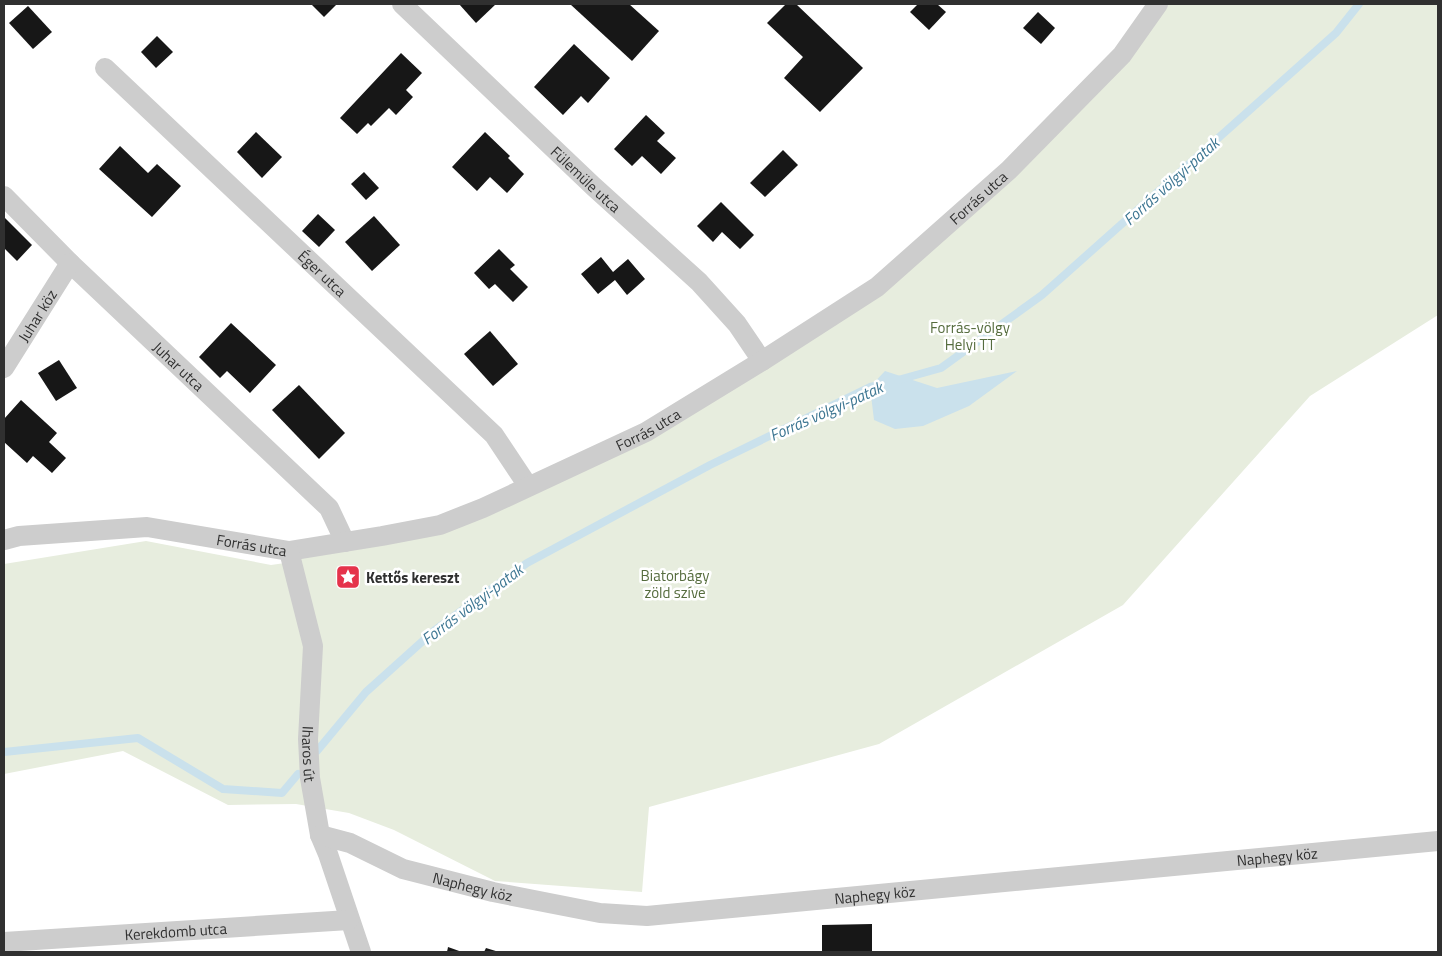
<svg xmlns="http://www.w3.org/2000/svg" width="1442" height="956" font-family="'Titillium Web',sans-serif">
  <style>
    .green { fill: #e7edde }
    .water { fill: #cae1ec }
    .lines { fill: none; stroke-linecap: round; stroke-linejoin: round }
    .stream { stroke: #cae1ec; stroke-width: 8 }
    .building { fill: #171717 }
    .minor { stroke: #cdcdcd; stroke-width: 20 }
    .labels { text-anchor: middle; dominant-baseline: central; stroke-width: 5; stroke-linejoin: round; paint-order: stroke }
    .street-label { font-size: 15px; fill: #303030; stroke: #fff }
    .park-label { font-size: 15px; fill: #556c3d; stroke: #fff }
    .poi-label { font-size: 15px; font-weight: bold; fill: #303030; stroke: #fff; text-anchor: start }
    .water-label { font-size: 16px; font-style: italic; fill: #3d7692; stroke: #fff }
  </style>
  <rect width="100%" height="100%" fill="#fff"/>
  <path class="green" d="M 1158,4 L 1438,4 L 1438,315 L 1310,396 L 1123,605 L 879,744 L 649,807 L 642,892 L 495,881 L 394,830 L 349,813 L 296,804 L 228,805 L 123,751 L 4,774 L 4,564 L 146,541 L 271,565 L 292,562 L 289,551 L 440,525 L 646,432 L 877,287 L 1009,170 Z"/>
  <path class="water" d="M 885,371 L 937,388 L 1017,371 L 969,406 L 923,426 L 895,429 L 874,420 L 870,387 Z"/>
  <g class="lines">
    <g class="stream">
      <path d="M 898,380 L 941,368 L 1042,295 L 1336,33 L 1359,4"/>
      <path d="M 317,751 L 366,692 L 435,630 L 527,563 L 710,465 L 870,387 L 879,385"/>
      <path d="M 4,752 L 138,738 L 223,789 L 282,793 L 298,774"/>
    </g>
  </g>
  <g class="building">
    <path d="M 311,4 L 337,4 L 324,17 Z"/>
    <path d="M 459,4 L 496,4 L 476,23 Z"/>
    <path d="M 570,4 L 629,4 L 659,31 L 632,61 Z"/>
    <path d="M 786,4 L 796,4 L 863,68 L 820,112 L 784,78 L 803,57 L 767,23 Z"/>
    <path d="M 918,4 L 937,4 L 946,12 L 929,30 L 910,12 Z"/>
    <path d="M 28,6 L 52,32 L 33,49 L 9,23 Z"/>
    <path d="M 1038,12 L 1055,28 L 1041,44 L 1023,28 Z"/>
    <path d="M 157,36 L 173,52 L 156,68 L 141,52 Z"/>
    <path d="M 574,44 L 610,78 L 588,103 L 581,96 L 563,115 L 534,87 Z"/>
    <path d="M 401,53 L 422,73 L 406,90 L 413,97 L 396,115 L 389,108 L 371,126 L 368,123 L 357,134 L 340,118 Z"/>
    <path d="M 646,115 L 665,133 L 657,141 L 676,158 L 661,174 L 642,156 L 632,166 L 614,149 Z"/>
    <path d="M 256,132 L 282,157 L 262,178 L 237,152 Z"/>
    <path d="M 485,132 L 510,156 L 508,158 L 524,174 L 507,193 L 490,177 L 477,191 L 452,167 Z"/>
    <path d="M 120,146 L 148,173 L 157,164 L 181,186 L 152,217 L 99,169 Z"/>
    <path d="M 783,150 L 798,165 L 765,197 L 750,183 Z"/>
    <path d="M 364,172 L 379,188 L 366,200 L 351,184 Z"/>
    <path d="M 721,202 L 754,235 L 740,249 L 722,232 L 713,242 L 697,226 Z"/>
    <path d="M 318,214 L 335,230 L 319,247 L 302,231 Z"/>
    <path d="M 374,216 L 400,245 L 372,271 L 345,242 Z"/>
    <path d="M 4,217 L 32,245 L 17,261 L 4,248 Z"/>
    <path d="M 499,249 L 515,265 L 510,269 L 528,287 L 513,302 L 495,284 L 489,289 L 474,273 Z"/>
    <path d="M 601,257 L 613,272 L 628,259 L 645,279 L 627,295 L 615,280 L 598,294 L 581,274 Z"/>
    <path d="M 231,323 L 276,365 L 250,393 L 227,371 L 220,378 L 199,357 Z"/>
    <path d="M 490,331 L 518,364 L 493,386 L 464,354 Z"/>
    <path d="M 59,360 L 77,388 L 56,401 L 38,373 Z"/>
    <path d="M 299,385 L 345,433 L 319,459 L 272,410 Z"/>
    <path d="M 21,400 L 57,433 L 49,442 L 66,458 L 52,473 L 33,456 L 27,463 L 4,442 L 4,419 Z"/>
    <path d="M 872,924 L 872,952 L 822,952 L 822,925 Z"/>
    <path d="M 448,947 L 462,952 L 447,952 Z"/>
    <path d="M 486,948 L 499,952 L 484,952 Z"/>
  </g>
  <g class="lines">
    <g class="minor">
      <path id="s1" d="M 402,4 L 593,186 L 699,282 L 737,324 L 762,361"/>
      <path id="s2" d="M 105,68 L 494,435 L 528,486"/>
      <path id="s3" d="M 4,196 L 70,263 L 329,508 L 345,542"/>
      <path id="s4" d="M 4,368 L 70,263"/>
      <path id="s5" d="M 4,540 L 19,536 L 147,527 L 289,551 L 382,536 L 440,525 L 483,508 L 646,432 L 762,361 L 877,287 L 1009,170 L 1122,55 L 1158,4"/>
      <path id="s6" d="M 289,551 L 313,646 L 308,739 L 310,778 L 320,835 L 328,854 L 361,952"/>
      <path id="s7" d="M 320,835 L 350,843 L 403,869 L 493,892 L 600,913 L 647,916 L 1438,841"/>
      <path id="s8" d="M 4,942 L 349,920"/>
    </g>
  </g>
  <defs>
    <symbol id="sight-square" viewBox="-11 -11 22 22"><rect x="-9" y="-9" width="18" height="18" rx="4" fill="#e5334b" stroke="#fff"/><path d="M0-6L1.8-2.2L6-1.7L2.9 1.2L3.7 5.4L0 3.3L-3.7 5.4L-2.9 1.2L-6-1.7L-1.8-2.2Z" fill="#fff"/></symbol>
  </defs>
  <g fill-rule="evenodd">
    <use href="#sight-square" x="334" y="563" width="28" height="28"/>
  </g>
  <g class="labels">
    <g class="street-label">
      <text stroke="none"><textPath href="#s1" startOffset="254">Fülemüle utca</textPath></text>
      <text stroke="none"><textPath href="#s5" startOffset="1075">Forrás utca</textPath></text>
      <text stroke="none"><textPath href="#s2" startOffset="299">Éger utca</textPath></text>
      <text stroke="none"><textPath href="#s4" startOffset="62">Juhar köz</textPath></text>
      <text stroke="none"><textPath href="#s3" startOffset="244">Juhar utca</textPath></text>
      <text stroke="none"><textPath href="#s5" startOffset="670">Forrás utca</textPath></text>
      <text stroke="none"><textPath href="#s5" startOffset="250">Forrás utca</textPath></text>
      <text stroke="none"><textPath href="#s6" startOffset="206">Iharos út</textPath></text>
      <text stroke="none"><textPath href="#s7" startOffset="972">Naphegy köz</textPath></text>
      <text stroke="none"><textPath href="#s7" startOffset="162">Naphegy köz</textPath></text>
      <text stroke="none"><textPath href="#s7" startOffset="568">Naphegy köz</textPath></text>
      <text stroke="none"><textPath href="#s8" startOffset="172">Kerekdomb utca</textPath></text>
    </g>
    <g class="park-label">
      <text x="970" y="327">Forrás-völgy<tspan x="970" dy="17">Helyi TT</tspan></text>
      <text x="675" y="575">Biatorbágy<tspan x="675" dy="17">zöld szíve</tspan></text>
    </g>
    <g class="poi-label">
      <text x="366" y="577">Kettős kereszt</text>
    </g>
    <g class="water-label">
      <text transform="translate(1171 181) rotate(-42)">Forrás völgyi-patak</text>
      <text transform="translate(826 411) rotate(-24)">Forrás völgyi-patak</text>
      <text transform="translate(472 604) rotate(-37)">Forrás völgyi-patak</text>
    </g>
  </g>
  <rect width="1442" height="956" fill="none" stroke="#303030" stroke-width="10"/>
</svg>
